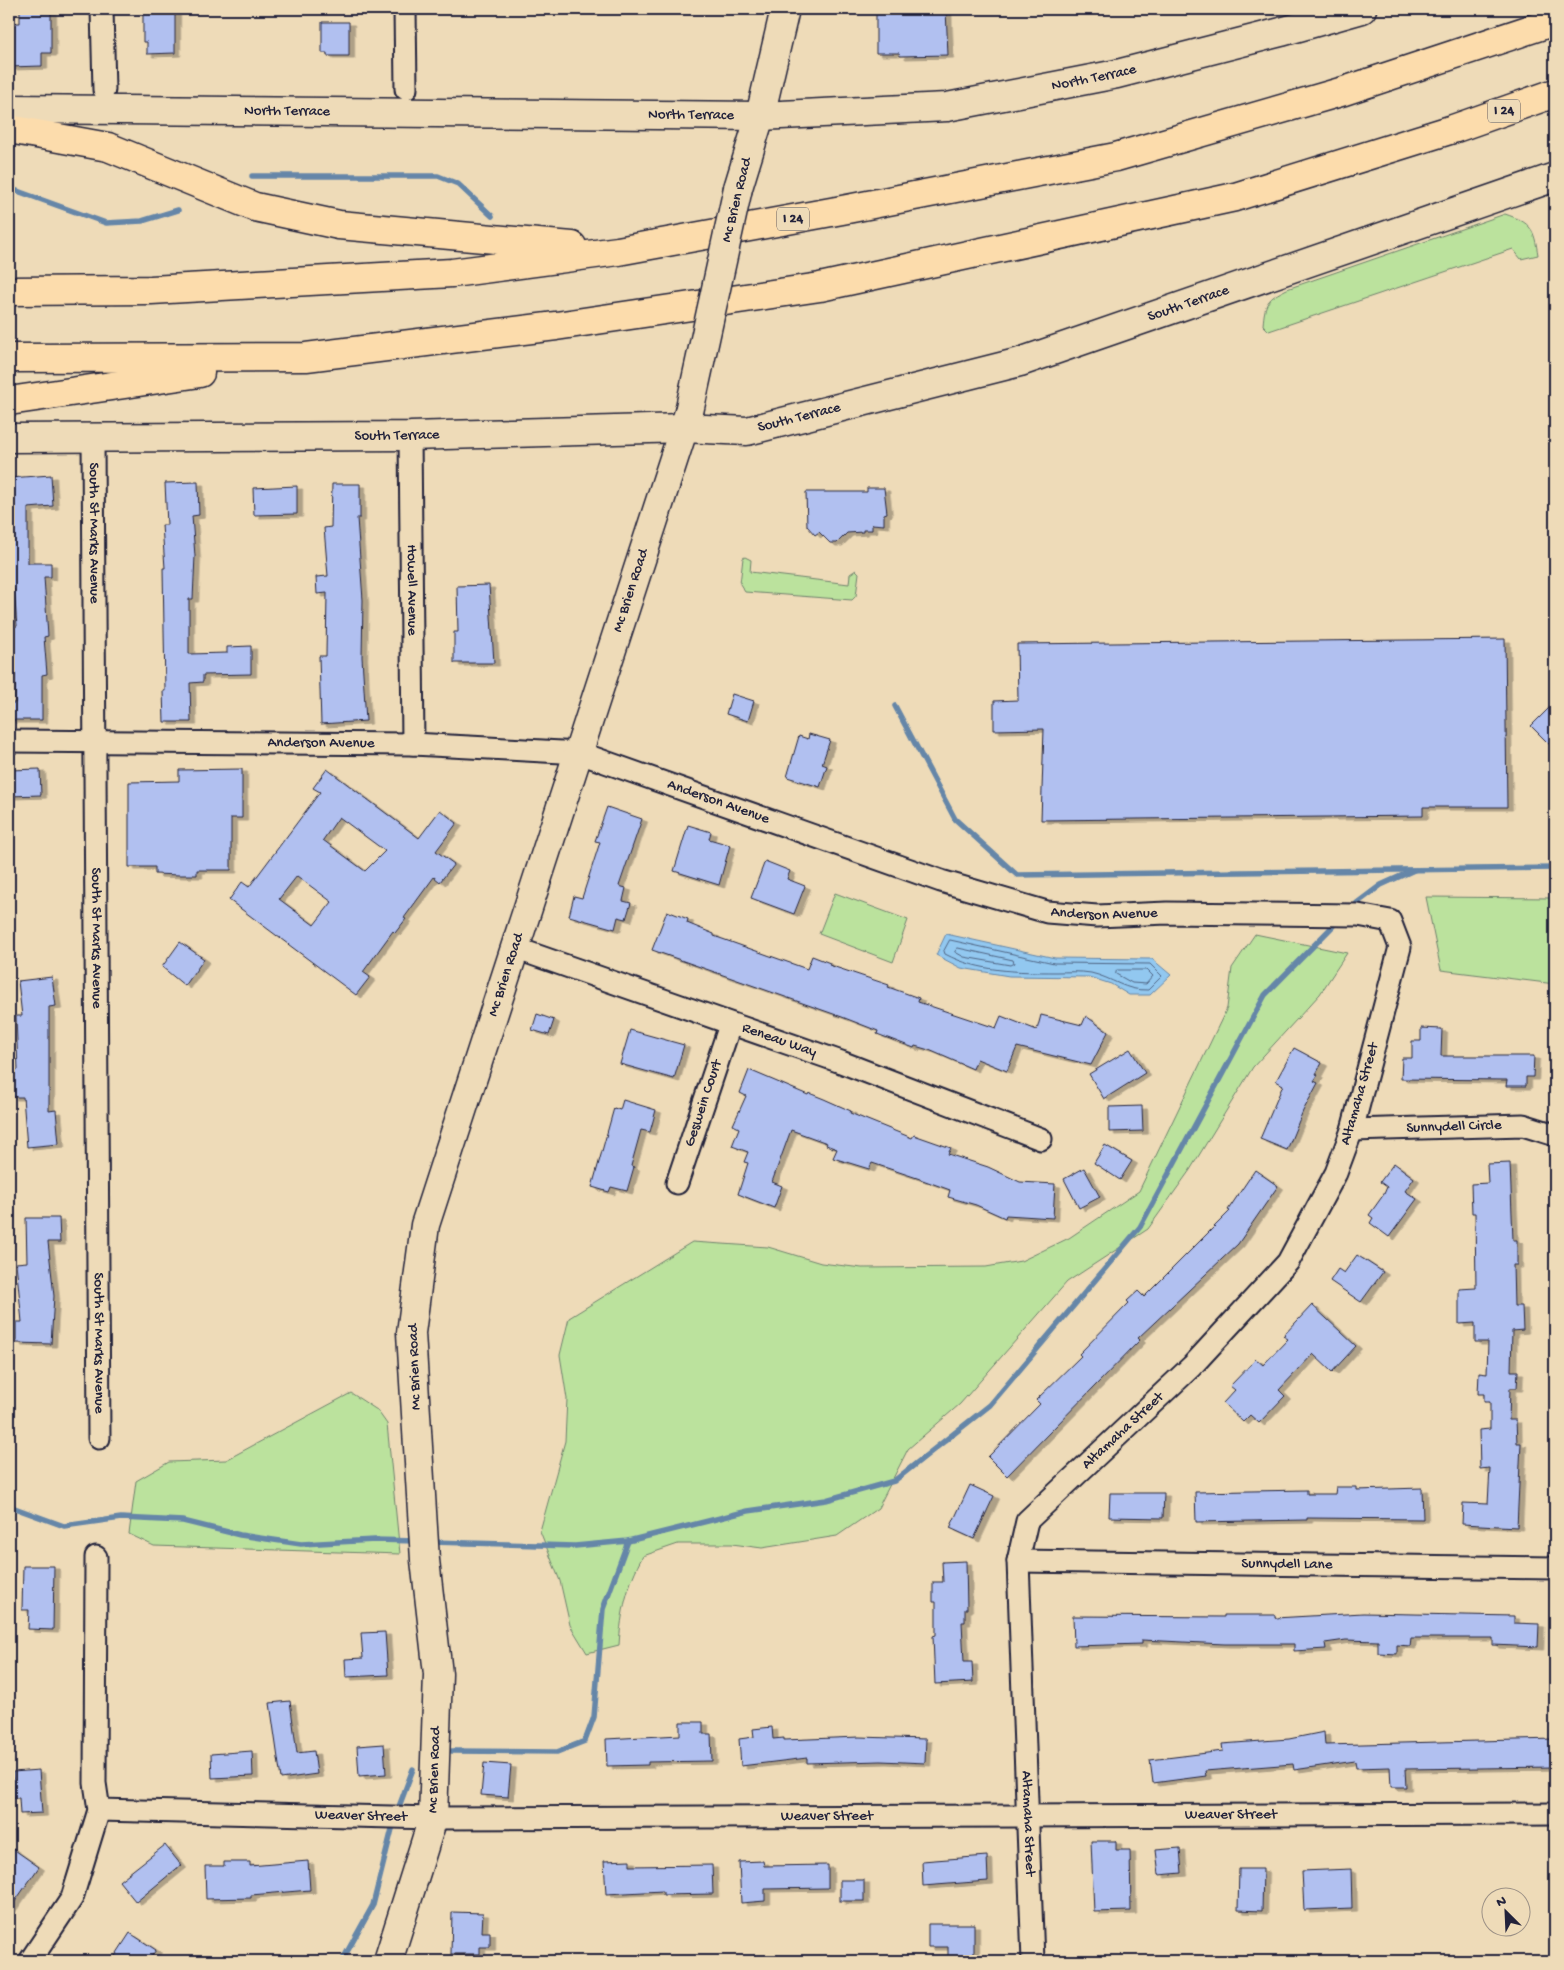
<svg xmlns="http://www.w3.org/2000/svg" width="1564" height="1970" font-family="'Gochi Hand',sans-serif">
  <style>
    .green { fill: #bbe29d; stroke: #6e826c }
    .water { fill: #92c8f0; stroke: #6586a8 }
    .lines { fill: none; stroke-linecap: round; stroke-linejoin: round }
    .shore { stroke: #4f6483; stroke-width: 1 }
    .stream { stroke: #6586a8; stroke-width: 5.5 }
    .building { fill: #b1c0f0; stroke: #22223b; fill-rule: evenodd; filter: url(#shadow) }
    .minor-casing { stroke: #22223b; stroke-width: 25 }
    .tertiary-casing { stroke: #22223b; stroke-width: 31 }
    .motorway-casing { stroke: #22223b; stroke-width: 31 }
    .minor { stroke: #eedbb8; stroke-width: 21 }
    .tertiary { stroke: #eedbb8; stroke-width: 28 }
    .motorway { stroke: #fcdcac; stroke-width: 28 }
    .tertiary-bridge-casing { stroke: #22223b; stroke-width: 31; stroke-linecap: butt }
    .tertiary-bridge { stroke: #eedbb8; stroke-width: 28 }
    .labels { text-anchor: middle; dominant-baseline: central; stroke-width: 5; stroke-linejoin: round; paint-order: stroke }
    .shield { fill: #eedbb8; stroke: #5f5a60; stroke-width: 1 }
    .shield-label { font-size: 14px; font-weight: bold; fill: #22223b }
    .street-label { font-size: 15px; fill: #22223b; stroke: #eedbb8 }
  </style>
  <defs>
    <filter id="shadow"><feDropShadow dx="5.5" dy="3" stdDeviation="0" flood-color="#0004"/></filter>
  </defs>
  <rect width="100%" height="100%" fill="#eedbb8"/>
  <filter id="ink" filterUnits="userSpaceOnUse"><feTurbulence type="fractalNoise" baseFrequency=".02" numOctaves="2"/><feDisplacementMap in="SourceGraphic" scale="10" xChannelSelector="R" yChannelSelector="G"/><feConvolveMatrix kernelMatrix="1 2 1 2 8 2 1 2 1" color-interpolation-filters="sRGB"/></filter>
  <g filter="url(#ink)">
    <g class="green">
      <path d="M 1505,214 C 1532,223 1534,229 1538,255 L 1521,259 L 1513,249 L 1269,331 L 1263,325 C 1265,302 1267,299 1287,289 Z"/>
      <path d="M 745,557 L 751,560 L 750,572 L 849,584 L 850,574 L 856,570 L 859,573 L 856,596 L 852,600 L 745,592 L 740,584 L 743,558 Z"/>
      <path d="M 835,893 L 908,920 L 893,962 L 819,934 Z"/>
      <path d="M 1426,897 L 1555,898 L 1555,984 L 1441,970 Z"/>
      <path d="M 1255,934 L 1347,953 L 1320,994 L 1253,1067 L 1190,1170 L 1148,1229 L 1067,1282 L 960,1404 L 908,1449 L 878,1508 L 837,1536 L 762,1548 L 732,1544 L 678,1544 L 643,1556 C 627,1584 621,1613 619,1645 L 587,1653 L 570,1625 L 560,1581 L 540,1531 L 565,1441 L 567,1399 L 560,1355 L 569,1318 L 692,1242 L 768,1247 L 821,1263 L 862,1268 L 986,1267 L 1021,1261 L 1069,1238 L 1139,1191 L 1227,1008 L 1232,968 Z"/>
      <path d="M 351,1393 L 377,1410 L 387,1424 L 400,1554 L 154,1546 L 129,1534 L 136,1481 L 169,1462 L 226,1460 Z"/>
    </g>
    <path class="water" d="M 946,934 L 1055,958 L 1152,959 L 1171,975 L 1150,995 L 1129,995 L 1111,984 L 1089,977 L 1009,976 L 961,968 L 936,955 Z"/>
    <g class="lines">
      <g class="shore">
        <path d="M 950,940 L 1054,963 L 1150,964 L 1162,976 L 1148,990 C 1125,991 1113,978 1091,973 C 1080,971 1067,972 1056,972 C 1018,972 979,972 945,954 L 944,951 Z"/>
        <path d="M 958,948 L 1013,960 L 1014,963 L 1010,965 L 964,957 L 955,952 Z"/>
        <path d="M 1117,970 L 1147,970 L 1153,976 L 1146,984 L 1132,983 L 1116,974 Z"/>
      </g>
      <g class="stream">
        <path d="M 252,176 L 438,176 L 458,184 L 492,216"/>
        <path d="M 9,188 L 106,223 L 142,221 L 178,210"/>
        <path d="M 895,706 L 955,819 L 1017,875 L 1555,868"/>
        <path d="M 1357,903 L 1381,885 L 1414,870"/>
        <path d="M 9,1506 L 64,1526 L 121,1518 L 183,1521 L 240,1535 L 301,1544 L 375,1540 L 417,1541"/>
        <path d="M 431,1542 L 575,1546 L 628,1541 L 748,1511 L 826,1500 L 894,1481 L 990,1405 L 1140,1227 L 1265,995 L 1333,926"/>
        <path d="M 452,1751 L 557,1752 L 585,1741 L 594,1717 L 603,1609 L 628,1541"/>
        <path d="M 397,1812 L 413,1769"/>
        <path d="M 342,1961 L 373,1905 L 394,1821"/>
      </g>
    </g>
    <g class="building">
      <path d="M 20,9 L 51,9 L 51,53 L 42,53 L 42,66 L 9,67 L 9,23 L 20,23 Z"/>
      <path d="M 143,9 L 175,9 L 175,53 L 147,54 L 147,42 L 143,42 Z"/>
      <path d="M 876,9 L 946,9 L 948,55 L 900,56 L 899,53 L 876,53 Z"/>
      <path d="M 322,22 L 349,22 L 349,56 L 327,56 L 327,53 L 322,53 Z"/>
      <path d="M 51,475 L 53,506 L 28,508 L 28,563 L 51,563 L 51,577 L 44,577 L 48,636 L 44,637 L 47,674 L 42,675 L 42,720 L 9,720 L 9,703 L 15,703 L 15,664 L 9,665 L 9,627 L 17,626 L 14,589 L 9,589 L 9,519 L 12,519 L 9,478 Z"/>
      <path d="M 198,482 L 199,515 L 192,516 L 195,556 L 193,599 L 189,599 L 189,654 L 227,653 L 227,647 L 251,646 L 251,674 L 203,675 L 203,682 L 190,683 L 191,722 L 164,722 L 163,691 L 165,691 L 163,568 L 165,568 L 162,525 L 167,525 L 165,483 Z"/>
      <path d="M 332,484 L 360,484 L 360,518 L 357,518 L 363,600 L 362,657 L 366,721 L 321,724 L 319,656 L 326,656 L 327,593 L 317,594 L 316,577 L 328,576 L 324,528 L 331,527 Z"/>
      <path d="M 297,486 L 297,514 L 254,515 L 253,488 Z"/>
      <path d="M 867,488 L 884,488 L 887,513 L 884,514 L 884,525 L 872,524 L 872,530 L 863,530 L 863,532 L 847,533 L 837,543 L 830,543 L 819,532 L 815,535 L 807,526 L 806,492 L 867,492 Z"/>
      <path d="M 489,585 L 494,663 L 454,663 L 454,632 L 458,632 L 457,586 Z"/>
      <path d="M 1505,639 L 1507,807 L 1423,807 L 1423,816 L 1041,820 L 1044,729 L 994,730 L 994,701 L 1018,700 L 1017,644 Z"/>
      <path d="M 732,694 L 754,701 L 748,721 L 726,714 Z"/>
      <path d="M 1555,702 L 1555,750 L 1531,726 Z"/>
      <path d="M 809,734 L 830,740 L 822,764 L 827,766 L 820,787 L 787,777 L 799,736 L 808,739 Z"/>
      <path d="M 40,769 L 41,795 L 9,796 L 9,770 Z"/>
      <path d="M 242,769 L 242,818 L 231,818 L 231,870 L 197,870 L 197,875 L 179,875 L 155,874 L 155,867 L 129,867 L 129,782 L 179,781 L 179,770 Z"/>
      <path d="M 327,769 L 419,838 L 440,810 L 457,823 L 436,851 L 454,864 L 440,882 L 434,877 L 404,918 L 406,919 L 395,933 L 393,931 L 363,972 L 370,977 L 356,995 L 229,900 L 242,882 L 249,887 L 320,792 L 313,788 ZM 339,817 L 385,851 L 365,871 L 323,840 ZM 297,876 L 332,902 L 314,925 L 279,899 Z"/>
      <path d="M 607,807 L 642,819 L 619,886 L 626,888 L 623,901 L 631,903 L 626,919 L 618,917 L 615,929 L 569,916 L 574,896 L 582,898 L 600,842 L 595,841 Z"/>
      <path d="M 688,825 L 711,832 L 709,839 L 730,845 L 719,885 L 674,871 Z"/>
      <path d="M 765,861 L 790,871 L 787,879 L 805,886 L 794,914 L 751,898 Z"/>
      <path d="M 667,911 L 688,919 L 687,923 L 714,934 L 714,936 L 807,969 L 812,956 L 830,963 L 829,965 L 889,985 L 888,987 L 919,998 L 918,1002 L 996,1028 L 1001,1016 L 1037,1030 L 1041,1015 L 1082,1025 L 1086,1016 L 1108,1032 L 1091,1065 L 1017,1047 L 1007,1071 L 977,1059 L 973,1069 L 929,1050 L 915,1046 L 914,1048 L 877,1034 L 878,1031 L 842,1017 L 652,950 Z"/>
      <path d="M 180,942 L 204,959 L 185,986 L 162,967 Z"/>
      <path d="M 52,977 L 56,1006 L 49,1007 L 49,1111 L 56,1110 L 59,1144 L 27,1147 L 23,1097 L 11,1097 L 11,1070 L 18,1070 L 16,1016 L 22,1016 L 18,981 Z"/>
      <path d="M 537,1014 L 554,1020 L 549,1035 L 532,1030 Z"/>
      <path d="M 1421,1028 L 1442,1029 L 1441,1056 L 1534,1056 L 1533,1077 L 1526,1077 L 1526,1086 L 1506,1086 L 1507,1080 L 1401,1079 L 1402,1058 L 1412,1058 L 1412,1041 L 1421,1041 Z"/>
      <path d="M 630,1030 L 684,1045 L 674,1079 L 620,1064 Z"/>
      <path d="M 1294,1048 L 1322,1063 L 1316,1074 L 1318,1075 L 1314,1081 L 1318,1083 L 1303,1111 L 1287,1150 L 1260,1139 L 1283,1085 L 1276,1081 Z"/>
      <path d="M 1130,1049 L 1145,1073 L 1104,1099 L 1089,1074 Z"/>
      <path d="M 749,1070 L 808,1095 L 809,1093 L 824,1099 L 851,1111 L 850,1113 L 912,1138 L 914,1135 L 951,1148 L 948,1154 L 988,1167 L 1020,1182 L 1055,1184 L 1053,1218 L 1006,1215 L 1005,1218 L 976,1205 L 948,1197 L 950,1190 L 917,1178 L 872,1163 L 869,1169 L 833,1158 L 837,1149 L 826,1145 L 827,1143 L 791,1130 L 772,1182 L 782,1186 L 774,1208 L 738,1194 L 748,1163 L 744,1162 L 748,1152 L 732,1146 L 739,1128 L 733,1125 L 746,1096 L 740,1093 Z"/>
      <path d="M 623,1100 L 656,1110 L 650,1132 L 641,1130 L 631,1166 L 634,1167 L 627,1191 L 611,1187 L 609,1192 L 592,1187 L 614,1108 L 620,1110 Z"/>
      <path d="M 1142,1106 L 1143,1131 L 1109,1132 L 1109,1107 Z"/>
      <path d="M 1105,1145 L 1132,1161 L 1120,1180 L 1094,1163 Z"/>
      <path d="M 1394,1163 L 1414,1178 L 1405,1191 L 1417,1199 L 1389,1237 L 1370,1223 L 1373,1218 L 1369,1215 L 1384,1194 L 1387,1187 L 1380,1182 Z"/>
      <path d="M 1510,1163 L 1513,1240 L 1517,1240 L 1517,1265 L 1513,1265 L 1514,1306 L 1522,1306 L 1523,1330 L 1512,1331 L 1511,1371 L 1518,1371 L 1517,1388 L 1510,1388 L 1509,1420 L 1516,1420 L 1517,1443 L 1521,1443 L 1517,1527 L 1462,1524 L 1463,1503 L 1488,1504 L 1490,1468 L 1480,1469 L 1479,1430 L 1490,1429 L 1490,1402 L 1484,1402 L 1484,1394 L 1478,1394 L 1479,1373 L 1487,1374 L 1488,1342 L 1475,1342 L 1475,1323 L 1459,1324 L 1459,1289 L 1476,1288 L 1475,1213 L 1472,1213 L 1471,1184 L 1488,1183 L 1487,1164 Z"/>
      <path d="M 1084,1168 L 1100,1197 L 1079,1208 L 1064,1179 Z"/>
      <path d="M 1255,1170 L 1278,1186 L 1238,1244 L 1138,1338 L 1140,1340 L 1007,1476 L 988,1457 L 1040,1404 L 1036,1400 L 1081,1356 L 1079,1354 L 1129,1303 L 1127,1301 L 1138,1291 L 1144,1297 L 1230,1211 L 1228,1210 Z"/>
      <path d="M 26,1218 L 59,1218 L 60,1242 L 48,1242 L 54,1296 L 51,1344 L 16,1343 L 16,1322 L 22,1322 L 16,1263 L 27,1262 Z"/>
      <path d="M 1357,1255 L 1383,1272 L 1361,1302 L 1330,1281 L 1338,1269 L 1344,1273 Z"/>
      <path d="M 1312,1305 L 1356,1346 L 1332,1372 L 1313,1354 L 1279,1390 L 1285,1396 L 1259,1423 L 1250,1415 L 1243,1422 L 1223,1403 L 1235,1390 L 1230,1386 L 1256,1359 L 1263,1365 L 1288,1339 L 1283,1336 Z"/>
      <path d="M 970,1485 L 994,1496 L 974,1539 L 950,1528 Z"/>
      <path d="M 1336,1487 L 1356,1487 L 1356,1490 L 1422,1488 L 1423,1519 L 1307,1518 L 1307,1520 L 1196,1522 L 1195,1492 L 1307,1490 L 1307,1494 L 1335,1494 Z"/>
      <path d="M 1110,1493 L 1164,1493 L 1163,1518 L 1109,1517 Z"/>
      <path d="M 966,1561 L 967,1609 L 965,1609 L 965,1622 L 962,1622 L 964,1662 L 972,1662 L 973,1682 L 935,1684 L 933,1636 L 936,1635 L 936,1602 L 933,1602 L 933,1582 L 943,1582 L 942,1562 Z"/>
      <path d="M 23,1566 L 54,1566 L 53,1630 L 28,1629 L 29,1610 L 22,1610 Z"/>
      <path d="M 1363,1613 L 1514,1616 L 1514,1623 L 1539,1624 L 1538,1647 L 1493,1645 L 1493,1638 L 1411,1638 L 1410,1646 L 1397,1645 L 1397,1654 L 1378,1653 L 1378,1641 L 1346,1640 L 1325,1643 L 1326,1649 L 1294,1651 L 1294,1644 L 1224,1644 L 1142,1640 L 1142,1644 L 1074,1646 L 1073,1616 L 1224,1617 L 1224,1615 L 1275,1615 L 1275,1618 Z"/>
      <path d="M 385,1632 L 388,1675 L 346,1677 L 345,1659 L 363,1658 L 361,1633 Z"/>
      <path d="M 290,1701 L 297,1753 L 314,1751 L 317,1774 L 281,1779 L 270,1703 Z"/>
      <path d="M 680,1722 L 703,1722 L 703,1734 L 711,1734 L 712,1761 L 648,1762 L 648,1765 L 607,1766 L 606,1739 L 680,1735 Z"/>
      <path d="M 772,1727 L 773,1739 L 784,1738 L 784,1740 L 859,1737 L 926,1739 L 925,1763 L 881,1761 L 807,1763 L 807,1758 L 741,1766 L 739,1739 L 754,1737 L 753,1729 Z"/>
      <path d="M 1324,1732 L 1325,1745 L 1555,1739 L 1555,1767 L 1405,1769 L 1406,1787 L 1391,1787 L 1390,1767 L 1356,1768 L 1355,1761 L 1294,1770 L 1293,1764 L 1205,1771 L 1206,1776 L 1153,1783 L 1150,1760 L 1223,1751 L 1222,1744 L 1289,1739 Z"/>
      <path d="M 384,1744 L 386,1774 L 359,1776 L 357,1746 Z"/>
      <path d="M 252,1751 L 253,1776 L 212,1778 L 211,1754 Z"/>
      <path d="M 484,1763 L 511,1765 L 508,1797 L 481,1795 Z"/>
      <path d="M 39,1770 L 42,1813 L 20,1814 L 19,1798 L 14,1798 L 13,1772 Z"/>
      <path d="M 1091,1841 L 1116,1841 L 1116,1850 L 1130,1850 L 1131,1911 L 1094,1912 Z"/>
      <path d="M 165,1845 L 181,1865 L 136,1902 L 119,1881 Z"/>
      <path d="M 9,1846 L 39,1867 L 9,1910 Z"/>
      <path d="M 1180,1848 L 1182,1873 L 1159,1875 L 1156,1850 Z"/>
      <path d="M 987,1856 L 988,1881 L 923,1886 L 922,1861 Z"/>
      <path d="M 630,1860 L 630,1866 L 712,1865 L 713,1894 L 663,1895 L 663,1891 L 606,1894 L 604,1861 Z"/>
      <path d="M 308,1861 L 310,1890 L 251,1895 L 251,1898 L 206,1899 L 205,1866 L 224,1866 L 224,1862 L 250,1862 L 250,1866 Z"/>
      <path d="M 763,1861 L 764,1866 L 828,1865 L 828,1888 L 765,1889 L 765,1901 L 741,1903 L 739,1862 Z"/>
      <path d="M 1239,1869 L 1263,1869 L 1262,1911 L 1238,1910 Z"/>
      <path d="M 1351,1869 L 1352,1908 L 1304,1910 L 1302,1871 Z"/>
      <rect x="840" y="1880" width="24" height="21"/>
      <path d="M 452,1912 L 483,1913 L 482,1932 L 490,1932 L 490,1947 L 480,1947 L 480,1954 L 451,1954 Z"/>
      <path d="M 928,1924 L 974,1924 L 974,1958 L 948,1958 L 948,1947 L 928,1947 Z"/>
      <path d="M 130,1933 L 156,1950 L 148,1961 L 122,1961 L 115,1956 Z"/>
    </g>
    <g class="lines">
      <defs>
        <g id="minor">
          <path d="M 102,9 L 104,90"/>
          <path d="M 405,9 L 406,89"/>
          <path id="s1" d="M 410,436 L 413,744"/>
          <path id="s2" d="M 93,439 L 99,1438"/>
          <path id="s3" d="M 9,741 L 413,744 L 580,753 L 941,881 L 1047,912 L 1097,916 L 1167,913 L 1358,915 L 1390,921 L 1400,947 L 1352,1130 L 1336,1173 L 1288,1262 L 1192,1366 L 1027,1521 L 1018,1561 L 1033,1961"/>
          <path id="s4" d="M 515,948 L 841,1062 L 1041,1139"/>
          <path id="s5" d="M 1352,1130 L 1523,1125 L 1555,1135"/>
          <path id="s6" d="M 677,1183 L 730,1025"/>
          <path id="s7" d="M 1018,1561 L 1555,1568"/>
          <path id="s8" d="M 99,1810 L 433,1818 L 1555,1814"/>
          <path d="M 30,1961 L 72,1898 L 99,1810 L 95,1783 L 96,1557"/>
        </g>
        <g id="tertiary">
          <path id="s9" d="M 9,109 L 760,116 L 947,107 L 1117,74 L 1281,32 L 1362,9"/>
          <path d="M 738,188 L 760,116 L 785,9"/>
          <path id="s10" d="M 9,438 L 410,436 L 684,428 L 747,431 L 1020,362 L 1555,177"/>
          <path id="s11" d="M 388,1961 L 433,1818 L 438,1674 L 425,1560 L 411,1333 L 425,1225 L 689,412"/>
        </g>
        <g id="motorway">
          <path d="M 9,129 L 108,147 L 255,207 L 339,225 L 572,246"/>
          <path d="M 9,291 L 151,290 L 452,273 L 618,251 L 842,210 L 1116,157 L 1344,91 L 1555,21"/>
          <path d="M 9,358 L 306,357 L 556,326 L 820,287 L 1235,197 L 1453,129 L 1555,93"/>
          <path d="M 9,401 L 200,373"/>
        </g>
      </defs>
      <use href="#minor" class="minor-casing"/>
      <use href="#tertiary" class="tertiary-casing"/>
      <use href="#motorway" class="motorway-casing"/>
      <use href="#minor" class="minor"/>
      <use href="#tertiary" class="tertiary"/>
      <use href="#motorway" class="motorway"/>
      <defs>
        <path id="tertiary-bridge" d="M 689,412 L 738,188"/>
      </defs>
      <use href="#tertiary-bridge" class="tertiary-bridge-casing"/>
      <use href="#tertiary-bridge" class="tertiary-bridge"/>
    </g>
  </g>
  <g class="labels">
    <g class="shield">
      <rect x="1488" y="99.5" width="32" height="23" rx="4"/>
      <rect x="777" y="207.5" width="32" height="23" rx="4"/>
    </g>
    <g class="shield-label">
      <text x="1504" y="111">I 24</text>
      <text x="793" y="219">I 24</text>
    </g>
    <g class="street-label">
      <text stroke="none"><textPath href="#s9" startOffset="1088">North Terrace</textPath></text>
      <text stroke="none"><textPath href="#s9" startOffset="278">North Terrace</textPath></text>
      <text stroke="none"><textPath href="#s9" startOffset="682">North Terrace</textPath></text>
      <text transform="translate(737 200) rotate(-76)">Mc Brien Road</text>
      <text stroke="none"><textPath href="#s10" startOffset="1198">South Terrace</textPath></text>
      <text stroke="none"><textPath href="#s10" startOffset="792">South Terrace</textPath></text>
      <text stroke="none"><textPath href="#s10" startOffset="388">South Terrace</textPath></text>
      <text stroke="none"><textPath href="#s2" startOffset="94">South St Marks Avenue</textPath></text>
      <text stroke="none"><textPath href="#s1" startOffset="154">Howell Avenue</textPath></text>
      <text stroke="none"><textPath href="#s11" startOffset="1412">Mc Brien Road</textPath></text>
      <text stroke="none"><textPath href="#s3" startOffset="312">Anderson Avenue</textPath></text>
      <text stroke="none"><textPath href="#s3" startOffset="718">Anderson Avenue</textPath></text>
      <text stroke="none"><textPath href="#s3" startOffset="1122">Anderson Avenue</textPath></text>
      <text stroke="none"><textPath href="#s2" startOffset="499">South St Marks Avenue</textPath></text>
      <text stroke="none"><textPath href="#s11" startOffset="1008">Mc Brien Road</textPath></text>
      <text stroke="none"><textPath href="#s4" startOffset="280">Reneau Way</textPath></text>
      <text transform="translate(1360 1094) rotate(-74)">Altamaha Street</text>
      <text stroke="none"><textPath href="#s6" startOffset="84">Geswein Court</textPath></text>
      <text stroke="none"><textPath href="#s5" startOffset="102">Sunnydell Circle</textPath></text>
      <text stroke="none"><textPath href="#s2" startOffset="904">South St Marks Avenue</textPath></text>
      <text transform="translate(415 1367) rotate(-92)">Mc Brien Road</text>
      <text transform="translate(1123 1431) rotate(-43)">Altamaha Street</text>
      <text stroke="none"><textPath href="#s7" startOffset="269">Sunnydell Lane</textPath></text>
      <text stroke="none"><textPath href="#s11" startOffset="198">Mc Brien Road</textPath></text>
      <text stroke="none"><textPath href="#s8" startOffset="1132">Weaver Street</textPath></text>
      <text stroke="none"><textPath href="#s8" startOffset="262">Weaver Street</textPath></text>
      <text stroke="none"><textPath href="#s8" startOffset="728">Weaver Street</textPath></text>
      <text stroke="none"><textPath href="#s3" startOffset="2444">Altamaha Street</textPath></text>
    </g>
  </g>
  <rect width="1564" height="1970" fill="none" stroke="#eedbb8" stroke-width="30"/>
  <rect x="15" y="15" width="1534" height="1940" fill="none" stroke="#22223b" stroke-width="2" filter="url(#ink)"/>
  <g transform="translate(1506 1912) rotate(336)"><circle r="24" fill="#eedbb8" stroke="#9c9186"/>
  <path d="M0-4L9 19L0 12L-9 19Z" fill="#22223b"/>
  <text y="-8" font-size="14" font-weight="bold" text-anchor="middle" fill="#22223b">N</text>
  </g>
</svg>
